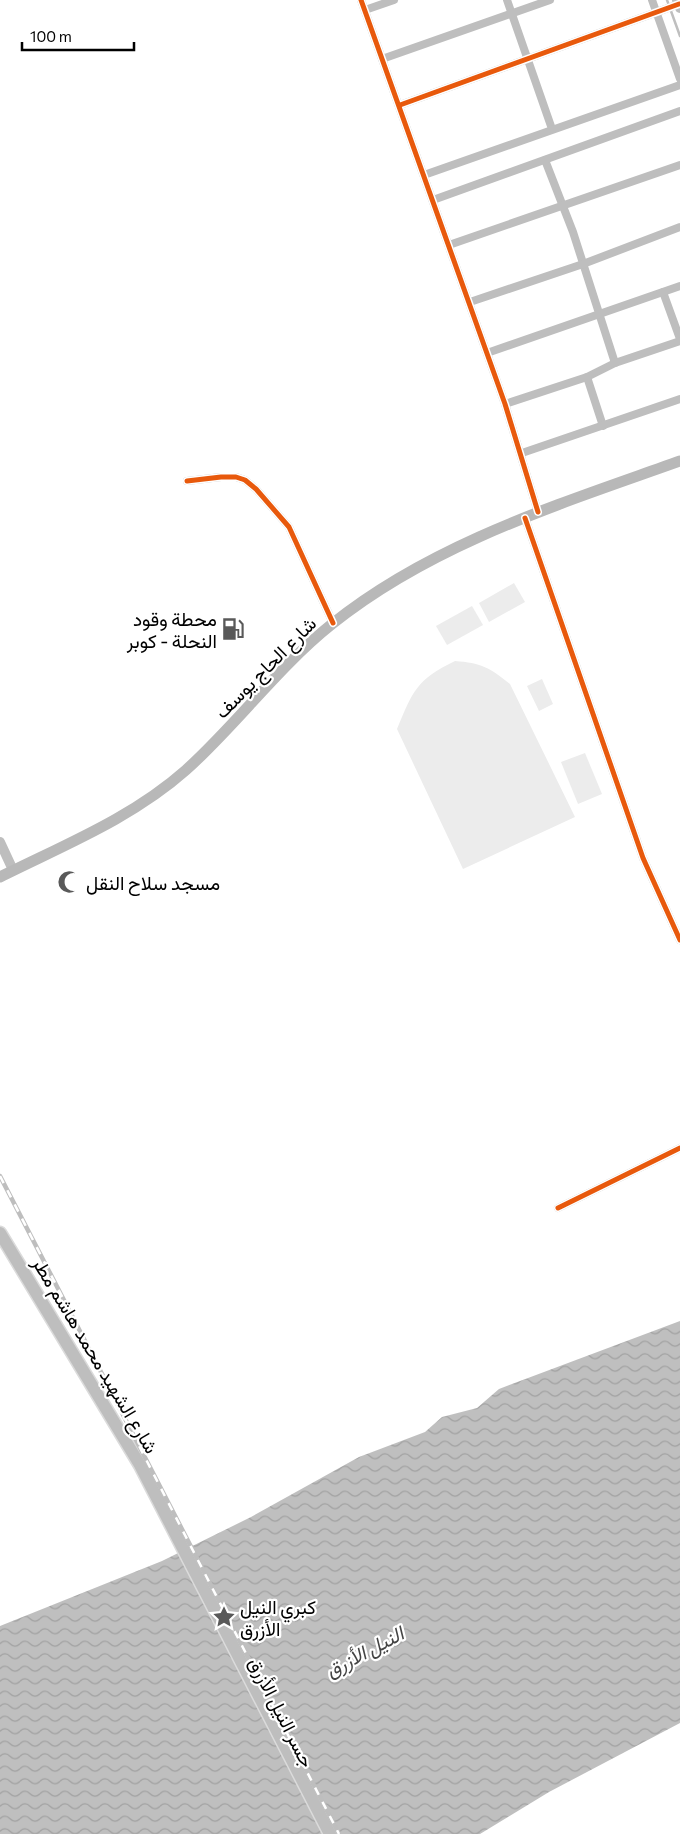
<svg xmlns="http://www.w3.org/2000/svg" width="680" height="1834" font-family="Commissioner,Vazirmatn,sans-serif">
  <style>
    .grass { fill: #ececec }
    .water { fill: url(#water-waves) }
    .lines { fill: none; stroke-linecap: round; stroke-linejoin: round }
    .stream { stroke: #bfbfbf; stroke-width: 2.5 }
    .primary-casing { stroke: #dbdbdb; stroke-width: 15 }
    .minor { stroke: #bebebe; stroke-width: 8 }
    .tertiary { stroke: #bebebe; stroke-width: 10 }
    .secondary { stroke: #b8b8b8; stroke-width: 11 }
    .primary { stroke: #bebebe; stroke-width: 12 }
    .rail-casing { stroke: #bebebe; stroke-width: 4.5 }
    .rail { stroke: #fff; stroke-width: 2.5; stroke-dasharray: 8; stroke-linecap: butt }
    .cycleway-casing { stroke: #fff; stroke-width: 8 }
    .cycleway { stroke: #e8590c; stroke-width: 5 }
    .labels { text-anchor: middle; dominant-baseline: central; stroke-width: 4.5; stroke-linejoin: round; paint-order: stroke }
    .poi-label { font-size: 19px; fill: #000; stroke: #fff; text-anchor: start }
    .street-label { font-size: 19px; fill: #000; stroke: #fff }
    .water-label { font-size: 20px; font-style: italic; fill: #444; stroke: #fff }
  </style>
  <defs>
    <pattern id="water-waves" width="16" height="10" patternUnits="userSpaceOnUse" patternTransform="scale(1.25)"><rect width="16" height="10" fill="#bfbfbf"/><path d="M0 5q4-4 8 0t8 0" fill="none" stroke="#a2a2a2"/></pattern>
  </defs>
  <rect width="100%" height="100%" fill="#fff"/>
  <g class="grass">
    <path d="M 514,583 L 525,602 L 489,622 L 479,603 Z"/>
    <path d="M 472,606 L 483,625 L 447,645 L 436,626 Z"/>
    <path d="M 455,661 C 481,663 489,667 510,684 L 575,817 L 463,869 L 397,729 C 413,691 416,680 455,661 Z"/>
    <path d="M 542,679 L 553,704 L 539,711 L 527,686 Z"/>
    <path d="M 585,753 L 602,794 L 578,804 L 561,762 Z"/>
  </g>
  <path class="water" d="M 680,1321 L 680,1723 L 549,1792 L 480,1834 L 0,1834 L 0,1626 L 162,1561 L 251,1517 L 359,1457 L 425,1432 L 442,1417 L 477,1408 L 499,1389 Z"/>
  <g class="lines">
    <path class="stream" d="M 667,0 L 680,36"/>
    <defs>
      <path id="primary" d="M 0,1233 L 140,1465 L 330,1834"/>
    </defs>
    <use href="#primary" class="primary-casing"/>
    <g class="minor">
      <path d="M 361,0 L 505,404 L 538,512"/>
      <path d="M 507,0 L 552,129"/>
      <path d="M 652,0 L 680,79"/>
      <path d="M 365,10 L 394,0"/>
      <path d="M 382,59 L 550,0"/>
      <path d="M 400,105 L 679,4"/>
      <path d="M 545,160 L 573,232 L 615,363"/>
      <path d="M 424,175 L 680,85"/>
      <path d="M 433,200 L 680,111"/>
      <path d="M 449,245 L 680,165"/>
      <path d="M 663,292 L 680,339"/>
      <path d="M 470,302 L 583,264 L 680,227"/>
      <path d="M 487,353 L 680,286"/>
      <path d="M 587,377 L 603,426"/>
      <path d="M 505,404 L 587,377 L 615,363 L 680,341"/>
      <path d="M 522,453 L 680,399"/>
      <path d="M 187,481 L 221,477 L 236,477 L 245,480 L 256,489 L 289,527 L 333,623"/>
      <path d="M 525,518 L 643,858 L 680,940"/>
      <path d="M 558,1208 L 680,1148"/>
    </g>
    <g class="tertiary">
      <path d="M 677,0 L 680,8"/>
      <path d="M 0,842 L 13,870"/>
    </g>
    <path class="secondary" d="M 0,877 C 64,845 132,818 186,770 C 237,724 278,667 332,624 C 433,543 560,504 680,461"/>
    <use href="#primary" class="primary"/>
    <defs>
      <path id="rail" d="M 0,1176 L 339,1834"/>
    </defs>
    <use href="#rail" class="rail-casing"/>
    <use href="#rail" class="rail"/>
    <defs>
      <g id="cycleway">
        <path d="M 361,0 L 505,404 L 538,512"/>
        <path d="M 400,105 L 679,4"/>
        <path d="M 187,481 L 221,477 L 236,477 L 245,480 L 256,489 L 289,527 L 333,623"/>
        <path d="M 525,518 L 643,858 L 680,940"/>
        <path d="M 558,1208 L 680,1148"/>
      </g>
    </defs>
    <use href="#cycleway" class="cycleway-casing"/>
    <use href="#cycleway" class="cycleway"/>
  </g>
  <defs>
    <symbol id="fuel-bare" viewBox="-9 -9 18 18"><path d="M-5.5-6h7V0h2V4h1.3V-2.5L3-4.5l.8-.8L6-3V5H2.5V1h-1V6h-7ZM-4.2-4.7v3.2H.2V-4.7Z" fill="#595959" stroke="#fff" stroke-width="2.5" paint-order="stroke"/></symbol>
    <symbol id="mosque-bare" viewBox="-9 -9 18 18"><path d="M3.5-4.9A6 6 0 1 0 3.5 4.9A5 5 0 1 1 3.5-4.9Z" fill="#595959" stroke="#fff" stroke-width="2.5" paint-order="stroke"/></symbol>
    <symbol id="sight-bare" viewBox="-9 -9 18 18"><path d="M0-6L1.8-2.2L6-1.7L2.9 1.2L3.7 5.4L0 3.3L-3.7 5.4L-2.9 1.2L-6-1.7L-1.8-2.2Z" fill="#595959" stroke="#fff" stroke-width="2.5" paint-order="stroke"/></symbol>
  </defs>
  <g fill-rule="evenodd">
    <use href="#fuel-bare" x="217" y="613" width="32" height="32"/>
    <use href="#mosque-bare" x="53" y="866" width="32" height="32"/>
    <use href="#sight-bare" x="208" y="1601" width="32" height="32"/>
  </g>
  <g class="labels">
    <g class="poi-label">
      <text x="217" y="618" text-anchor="end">محطة وقود<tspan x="217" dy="22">النحلة - كوبر</tspan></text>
      <text x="86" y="882">مسجد سلاح النقل</text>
      <text x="240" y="1606">كبري النيل<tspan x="240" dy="22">الأزرق</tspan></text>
    </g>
    <g class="street-label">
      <text transform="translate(265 667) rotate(-45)">شارع الحاج يوسف</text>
      <text transform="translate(96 1355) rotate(59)">شارع الشهيد محمد هاشم مطر</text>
      <text transform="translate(282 1712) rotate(63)">جسر النيل الأزرق</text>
    </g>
    <g class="water-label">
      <text transform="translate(364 1651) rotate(-28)">النيل الأزرق</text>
    </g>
  </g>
  <path d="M22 42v8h112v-8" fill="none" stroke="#000000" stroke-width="2.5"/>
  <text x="30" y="42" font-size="15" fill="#000000" stroke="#ffffff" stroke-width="4" paint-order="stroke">100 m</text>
</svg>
